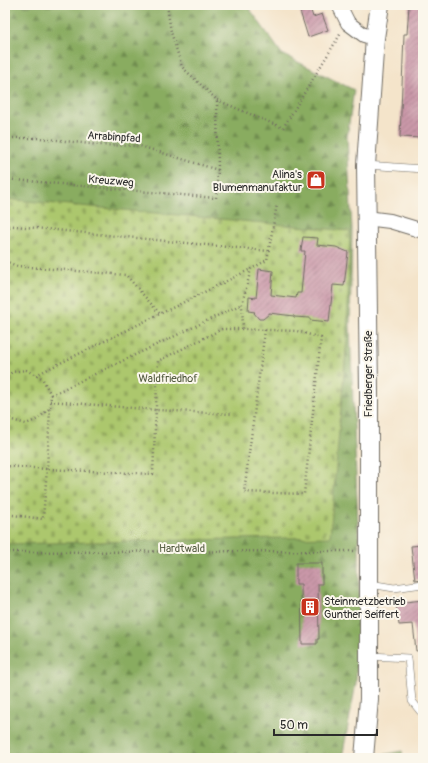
<svg xmlns="http://www.w3.org/2000/svg" width="428" height="763" font-family="Pangolin,sans-serif">
  <style>
    .forest { fill: url(#forest-firs); stroke: #5a6c46 }
    .cemetery { fill: url(#cemetery-stones); stroke: #6c794c }
    .building { fill: url(#building-hatch) }
    .lines { fill: none; stroke-linecap: round; stroke-linejoin: round }
    .service-casing { stroke: #716c63; stroke-width: 8 }
    .minor-casing { stroke: #716c63; stroke-width: 16 }
    .tertiary-casing { stroke: #716c63; stroke-width: 20 }
    .path { stroke: #716c63; stroke-width: 2.5; stroke-dasharray: 1 3; stroke-linecap: butt }
    .service { stroke: #fff; stroke-width: 7 }
    .minor { stroke: #fff; stroke-width: 14 }
    .tertiary { stroke: #fff; stroke-width: 18 }
    .labels { text-anchor: middle; dominant-baseline: central; stroke-width: 4; stroke-linejoin: round; paint-order: stroke }
    .street-label { font-size: 11px; fill: #2b2b2b; stroke: #fbf7ec }
    .poi-label { font-size: 11px; fill: #2b2b2b; stroke: #fbf7ec; text-anchor: end }
    .park-label { font-size: 11px; fill: #525a3f; stroke: #fbf7ec }
  </style>
  <defs>
    <pattern id="forest-firs" width="22" height="20" patternUnits="userSpaceOnUse"><rect width="22" height="20" fill="#89ac60"/><path d="M5 1l3.5 6h-7zM16 11l3.5 6h-7z" fill="#708c4f"/></pattern>
    <pattern id="cemetery-stones" width="16" height="16" patternUnits="userSpaceOnUse"><rect width="16" height="16" fill="#acc76d"/><path d="M2 7V4a2 2 0 0 1 4 0v3zM10 15v-3a2 2 0 0 1 4 0v3z" fill="#94ab5f"/></pattern>
    <pattern id="building-hatch" width="6" height="6" patternUnits="userSpaceOnUse"><rect width="6" height="6" fill="#ca98a9"/><path d="M-1 1l2-2M0 6l6-6M5 7l2-2" fill="none" stroke="#a47c8a"/></pattern>
  </defs>
  <rect width="100%" height="100%" fill="#fbf7ec"/>
  <filter id="ink" filterUnits="userSpaceOnUse"><feTurbulence type="fractalNoise" baseFrequency=".025" numOctaves="2"/><feDisplacementMap in="SourceGraphic" scale="8" xChannelSelector="R" yChannelSelector="G"/><feConvolveMatrix kernelMatrix="1 2 1 2 8 2 1 2 1" color-interpolation-filters="sRGB"/></filter>
  <filter id="wash" filterUnits="userSpaceOnUse"><feTurbulence type="fractalNoise" baseFrequency=".012" numOctaves="4" result="noise"/><feDisplacementMap in="SourceGraphic" scale="16" xChannelSelector="R" yChannelSelector="G"/><feGaussianBlur stdDeviation="0.9" result="paint"/><feColorMatrix in="noise" values="0 0 0 0 0 0 0 0 0 0 0 0 0 0 0 0 0 1.4 0 .05"/><feComposite in="paint" operator="in"/></filter>
  <g filter="url(#wash)">
    <rect width="100%" height="100%" fill="#f4e4ca"/>
    <g class="forest">
      <path d="M 5,5 L 247,5 L 282,54 L 354,90 L 347,137 L 352,230 L 350,326 L 359,551 L 359,607 L 356,683 L 342,758 L 5,758 Z"/>
      <path d="M 402,751 L 403,758 L 377,758 L 377,756 Z"/>
    </g>
    <path class="cemetery" d="M 5,199 L 350,231 L 347,338 L 330,537 L 5,544 Z"/>
    <g id="blocks">
      <g class="building">
        <path d="M 298,5 L 309,5 L 313,17 L 322,14 L 328,30 L 308,37 Z"/>
        <path d="M 409,5 L 423,5 L 423,138 L 400,137 L 404,34 L 407,34 Z"/>
        <path d="M 303,237 L 318,238 L 317,245 L 336,247 L 348,252 L 344,286 L 333,285 L 329,322 L 310,320 L 310,318 L 294,317 L 294,316 L 269,313 L 269,314 L 263,319 L 259,319 L 254,313 L 255,312 L 248,311 L 249,297 L 256,298 L 259,269 L 273,271 L 271,295 L 296,298 L 297,293 L 301,293 L 305,251 L 301,251 Z"/>
        <path d="M 423,545 L 423,579 L 415,580 L 411,546 Z"/>
        <path d="M 296,563 L 322,563 L 322,584 L 318,584 L 319,639 L 317,639 L 317,644 L 302,644 L 301,584 L 296,584 Z"/>
        <path d="M 423,600 L 423,650 L 416,651 L 413,624 L 399,625 L 396,603 Z"/>
      </g>
    </g>
  </g>
  <g filter="url(#ink)">
    <use href="#blocks" fill-opacity="0" stroke="#716c63" stroke-width="1"/>
    <g class="lines">
      <defs>
        <g id="service">
          <path d="M 366,165 L 423,169"/>
          <path d="M 370,584 L 394,588 L 423,584"/>
          <path d="M 370,656 L 408,658 L 412,701 L 420,711 L 423,712"/>
        </g>
        <g id="minor">
          <path d="M 339,5 L 348,23 L 364,35 L 375,38"/>
          <path d="M 366,218 L 390,221 L 423,231"/>
        </g>
        <path id="tertiary" d="M 364,758 L 369,699 L 369,390 L 366,165 L 375,38 L 380,5"/>
      </defs>
      <use href="#service" class="service-casing"/>
      <use href="#minor" class="minor-casing"/>
      <use href="#tertiary" class="tertiary-casing"/>
      <g class="path">
        <path d="M 217,100 L 283,128 L 341,33"/>
        <path d="M 5,138 L 40,138 L 99,145 L 140,146 L 218,170"/>
        <path d="M 5,179 L 216,198 L 218,170 L 217,100 L 182,67 L 171,32 L 167,5"/>
        <path d="M 5,225 L 268,251"/>
        <path d="M 5,235 L 11,226"/>
        <path d="M 5,261 L 17,266 L 126,275 L 160,314"/>
        <path d="M 265,330 L 244,492 L 304,494 L 321,338 L 297,331 L 243,329 L 242,304 L 251,269 L 267,260 L 277,204"/>
        <path d="M 36,375 L 251,269"/>
        <path d="M 5,379 L 12,372 L 26,370 L 42,378 L 51,395 L 50,408 L 38,419 L 26,424 L 12,420 L 5,414"/>
        <path d="M 51,395 L 242,304"/>
        <path d="M 50,401 L 156,410 L 232,414"/>
        <path d="M 5,466 L 47,469 L 153,474 L 158,361 L 222,329 L 243,329"/>
        <path d="M 5,514 L 43,519 L 47,469 L 50,408"/>
        <path d="M 5,552 L 355,551"/>
      </g>
      <use href="#service" class="service"/>
      <use href="#minor" class="minor"/>
      <use href="#tertiary" class="tertiary"/>
    </g>
  </g>
  <defs>
    <symbol id="shop-square" viewBox="-11 -11 22 22"><rect x="-9" y="-9" width="18" height="18" rx="4" fill="#c8321e" stroke="#fbf7ec"/><path d="M-5-2.5h2.3a2.7 3.5 0 0 1 5.4 0H5L5.5 6h-11ZM-1.5-2.5h3a1.5 2.3 0 0 0-3 0Z" fill="#fff"/></symbol>
    <symbol id="building-square" viewBox="-11 -11 22 22"><rect x="-9" y="-9" width="18" height="18" rx="4" fill="#c8321e" stroke="#fbf7ec"/><path d="M-4-6H4V6H1V3H-1V6H-4ZM-2.5-4.3h1.7v1.8h-1.7ZM.8-4.3h1.7v1.8H.8ZM-2.5-1h1.7V.8h-1.7ZM.8-1h1.7V.8H.8Z" fill="#fff"/></symbol>
  </defs>
  <g fill-rule="evenodd">
    <use href="#shop-square" x="305" y="169" width="22" height="22"/>
    <use href="#building-square" x="299" y="596" width="22" height="22"/>
  </g>
  <g class="labels">
    <g class="street-label">
      <text transform="translate(114 137) rotate(4)">Arrabinpfad</text>
      <text transform="translate(111 181) rotate(5)">Kreuzweg</text>
      <text transform="translate(368 374) rotate(-90)">Friedberger Straße</text>
    </g>
    <g class="poi-label">
      <text x="302" y="174">Alina's<tspan x="302" dy="13">Blumenmanufaktur</tspan></text>
      <text x="324" y="601" text-anchor="start">Steinmetzbetrieb<tspan x="324" dy="13">Gunther Seiffert</tspan></text>
    </g>
    <g class="park-label">
      <text x="168" y="378">Waldfriedhof</text>
      <text x="182" y="548">Hardtwald</text>
    </g>
  </g>
  <rect width="428" height="763" fill="none" stroke="#fbf7ec" stroke-width="20"/>
  <path d="M274 729v6h103v-6" fill="none" stroke="#2b2b2b" stroke-width="2"/>
  <text x="280" y="729" font-size="12" fill="#2b2b2b" stroke="#fbf7ec" stroke-width="3" paint-order="stroke">50 m</text>
</svg>
